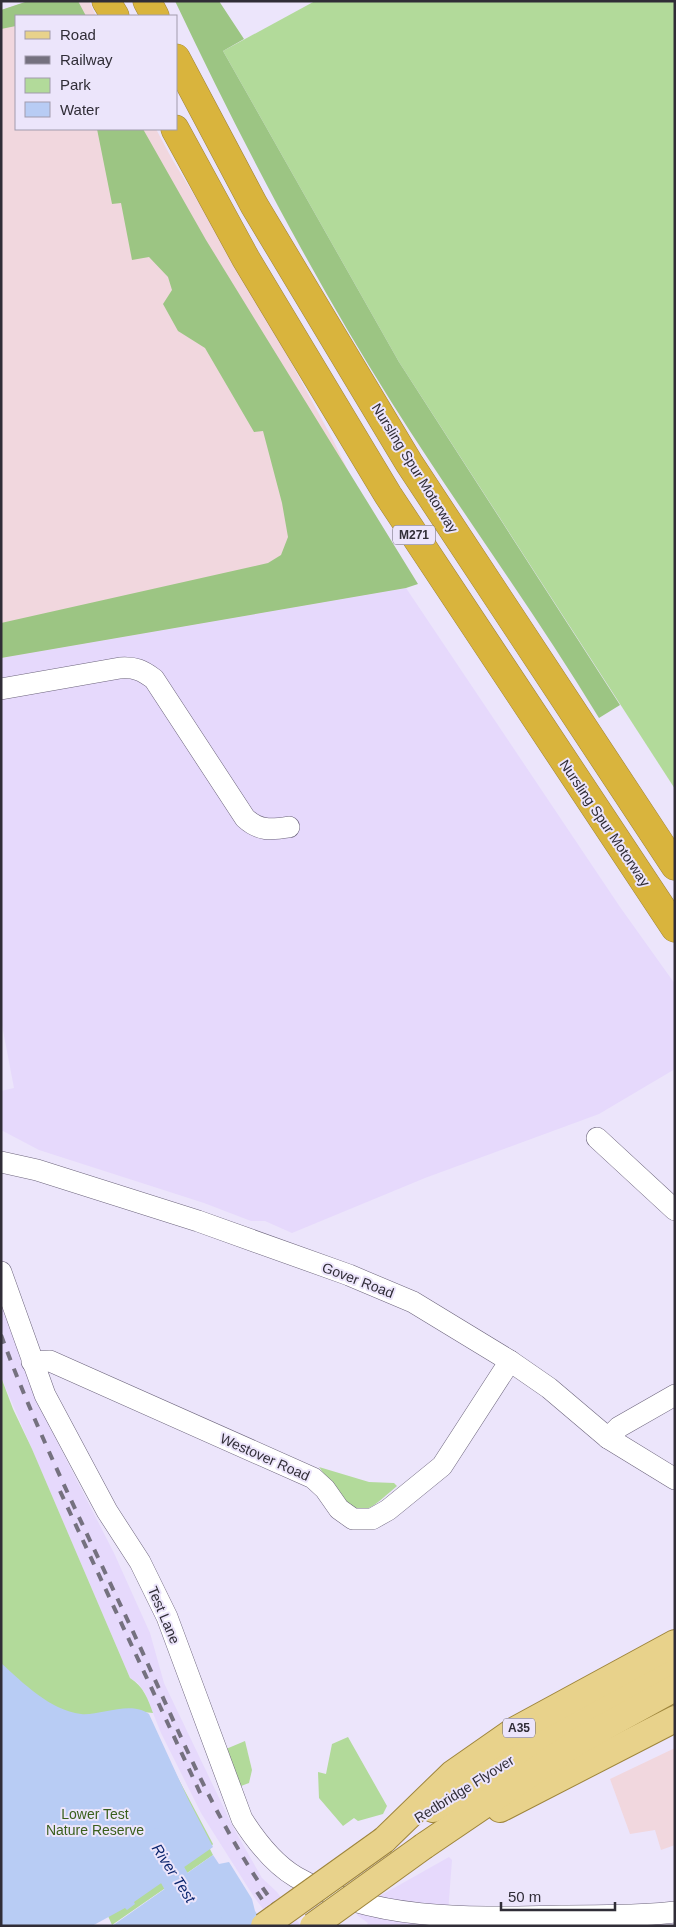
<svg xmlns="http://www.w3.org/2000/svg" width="676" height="1927" font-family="Arial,sans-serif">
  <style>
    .commercial { fill: #f1d7de }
    .built { fill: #e6d9fc }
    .green { fill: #b2da9a }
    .forest { fill: #9cc583 }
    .water { fill: #b8ccf4 }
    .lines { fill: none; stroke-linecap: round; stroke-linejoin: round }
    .river { stroke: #b8ccf4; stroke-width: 28 }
    .minor-casing { stroke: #6c647c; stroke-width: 22 }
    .major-casing { stroke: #9e853b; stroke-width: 28 }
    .highway-casing { stroke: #9e853b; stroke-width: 29 }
    .minor { stroke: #fff; stroke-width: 21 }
    .major { stroke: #e8d28b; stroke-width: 26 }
    .highway { stroke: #d9b43d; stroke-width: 28 }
    .rail { stroke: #75717f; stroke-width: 4; stroke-dasharray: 9 9; stroke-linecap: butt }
    .major-bridge-casing { stroke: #9e853b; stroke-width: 28; stroke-linecap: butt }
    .major-bridge { stroke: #e8d28b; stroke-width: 26 }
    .labels { text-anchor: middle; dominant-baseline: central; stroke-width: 4; stroke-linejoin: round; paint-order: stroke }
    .shield { fill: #ece5fb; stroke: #686472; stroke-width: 1 }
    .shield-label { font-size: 12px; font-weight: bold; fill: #302d37 }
    .street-label { font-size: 14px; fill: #302d37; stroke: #ece5fb }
    .park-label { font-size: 14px; fill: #3a5f1d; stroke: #ece5fb }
    .water-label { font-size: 15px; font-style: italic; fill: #0b256e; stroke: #ece5fb }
  </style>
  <rect width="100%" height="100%" fill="#ece5fb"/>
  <g class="commercial">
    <path d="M 29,1 L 89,1 L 96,16 L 16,16 L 16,129 L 156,129 L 172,159 L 248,283 L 332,438 L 406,588 L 1,658 L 1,10 Z"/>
    <path d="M 675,1748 L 675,1845 L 661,1850 L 655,1830 L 630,1834 L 610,1779 Z"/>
  </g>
  <g class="built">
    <path d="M 406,588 L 620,907 L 675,984 L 675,1069 L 599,1114 L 425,1178 L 292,1233 L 265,1221 L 251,1221 L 204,1203 L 39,1150 L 1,1130 L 1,1091 L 14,1088 L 1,1020 L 1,658 Z"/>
    <path d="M 1,1303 L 47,1422 L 114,1553 L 150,1633 L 164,1683 L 233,1827 L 262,1878 L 277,1892 L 301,1926 L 276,1926 L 254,1897 L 201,1813 L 161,1733 L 145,1693 L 138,1683 L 130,1678 L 1,1377 Z"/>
    <path d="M 449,1857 L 452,1860 L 447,1926 L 366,1926 L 368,1923 L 357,1915 L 378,1897 Z"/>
  </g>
  <g class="green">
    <path d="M 315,1 L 675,1 L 675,789 L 399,362 L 223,51 Z"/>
    <path d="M 1,1377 L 13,1409 L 32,1449 L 130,1678 C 144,1687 148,1699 153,1713 L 143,1712 L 213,1844 L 210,1849 L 213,1855 L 112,1925 L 108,1916 L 1,1926 Z"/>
    <path d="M 319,1467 L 369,1482 L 394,1483 L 397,1486 C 388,1493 376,1506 366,1509 C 349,1516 328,1479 319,1467 Z"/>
    <path d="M 348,1737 L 387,1806 L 383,1814 L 358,1821 L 354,1818 L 343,1826 L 319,1798 L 318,1772 L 326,1774 L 332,1744 Z"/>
    <path d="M 245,1741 L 252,1770 L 249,1783 L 241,1786 L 226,1749 Z"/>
  </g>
  <g class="forest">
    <path d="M 28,1 L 78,1 L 86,16 L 16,16 L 16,26 L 1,29 L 1,10 Z"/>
    <path d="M 175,1 L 219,1 L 244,39 L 223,51 L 399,362 L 620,705 L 599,718 C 534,611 459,509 392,403 C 311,274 240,138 175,1 Z"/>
    <path d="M 97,129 L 143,129 L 206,240 L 418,584 L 406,588 L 1,658 L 1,623 L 268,563 L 281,555 L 288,537 L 282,503 L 263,431 L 254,432 L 205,348 L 178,331 L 163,304 L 172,290 L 168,277 L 149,257 L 132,260 L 121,203 L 112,204 Z"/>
  </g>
  <g class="water">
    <path d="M 1,1663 C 23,1683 50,1710 81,1714 C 100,1716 130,1700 149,1714 L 188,1799 L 213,1847 L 134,1902 L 135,1904 L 127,1910 L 125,1908 L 92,1926 L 1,1926 Z"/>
    <path d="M 213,1855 L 219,1864 L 229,1862 L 252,1899 L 255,1911 L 265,1926 L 112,1926 Z"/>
  </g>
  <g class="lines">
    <path class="river" d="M 154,1842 L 176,1881 L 210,1926"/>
    <defs>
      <g id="minor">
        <path d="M 1,689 L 120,668 C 135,667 142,670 154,679 L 245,818 C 259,831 271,830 289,827"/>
        <path d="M 597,1138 L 675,1210"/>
        <path d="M 1,1162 L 37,1170 L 198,1221 L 349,1275 L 413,1302 L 510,1361 L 549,1388 L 608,1438 L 675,1479"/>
        <path d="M 1,1272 L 45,1395 L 107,1511 L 140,1562 L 167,1617 L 242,1819 C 256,1841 274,1864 296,1877 C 374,1922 474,1918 561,1916 C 598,1915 638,1917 675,1912"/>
        <path d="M 32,1362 L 50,1361 L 313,1478 L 325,1489 L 339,1509 L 353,1519 L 372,1519 L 388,1510 L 442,1466 L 510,1361"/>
        <path d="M 608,1438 L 619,1427 L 675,1395"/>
      </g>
      <g id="major">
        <path d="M 433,1809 C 512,1758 590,1707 675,1666"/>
        <path d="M 500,1809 L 675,1719"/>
        <path d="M 384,1840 L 452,1774 L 515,1730 L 675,1643"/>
        <path d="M 424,1846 L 577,1742 L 675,1688"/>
      </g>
      <g id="highway">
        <path d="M 106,1 L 115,16"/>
        <path d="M 147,1 L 155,16"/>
        <path d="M 176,58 L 254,205 L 409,463 L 675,866"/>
        <path d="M 175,129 L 246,259 L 388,495 L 675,928"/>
      </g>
    </defs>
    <use href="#minor" class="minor-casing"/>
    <use href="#major" class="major-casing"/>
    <use href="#highway" class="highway-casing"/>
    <use href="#minor" class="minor"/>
    <use href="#major" class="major"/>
    <use href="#highway" class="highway"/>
    <g class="rail">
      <path d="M 1,1335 C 39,1438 89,1537 135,1636 C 181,1735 222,1841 291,1926"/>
      <path d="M 60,1491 L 202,1797"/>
      <path d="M 257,1892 L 280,1926"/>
    </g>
    <defs>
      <g id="major-bridge">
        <path d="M 264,1926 L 384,1840"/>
        <path d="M 313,1926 L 424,1846"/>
      </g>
    </defs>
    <use href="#major-bridge" class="major-bridge-casing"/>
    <use href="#major-bridge" class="major-bridge"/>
  </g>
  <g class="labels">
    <g class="shield">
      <rect x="393" y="525.5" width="42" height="19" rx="4"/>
      <rect x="503" y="1718.5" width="32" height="19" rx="4"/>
    </g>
    <g class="shield-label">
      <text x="414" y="535">M271</text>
      <text x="519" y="1728">A35</text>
    </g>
    <g class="street-label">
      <text transform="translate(415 468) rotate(58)">Nursling Spur Motorway</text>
      <text transform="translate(605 823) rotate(56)">Nursling Spur Motorway</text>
      <text transform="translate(358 1280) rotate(21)">Gover Road</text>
      <text transform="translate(265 1457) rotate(24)">Westover Road</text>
      <text transform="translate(164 1615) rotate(67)">Test Lane</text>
      <text transform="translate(464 1789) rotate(-32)">Redbridge Flyover</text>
    </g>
    <g class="park-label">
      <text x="95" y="1814">Lower Test<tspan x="95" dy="16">Nature Reserve</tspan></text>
    </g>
    <g class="water-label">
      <text transform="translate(174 1873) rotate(57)">River Test</text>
    </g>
  </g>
  <rect width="676" height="1927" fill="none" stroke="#302d37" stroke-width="5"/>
  <rect x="15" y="15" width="162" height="115" fill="#ece5fb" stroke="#a19bad"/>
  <rect x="25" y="31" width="25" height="8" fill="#e8d28b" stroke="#a19bad"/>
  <text x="60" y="40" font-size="15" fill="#302d37">Road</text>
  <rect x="25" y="56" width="25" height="8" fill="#75717f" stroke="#a19bad"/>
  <text x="60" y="65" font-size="15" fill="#302d37">Railway</text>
  <rect x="25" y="78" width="25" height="15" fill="#b2da9a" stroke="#a19bad"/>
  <text x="60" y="90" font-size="15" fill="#302d37">Park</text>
  <rect x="25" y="102" width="25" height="15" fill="#b8ccf4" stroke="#a19bad"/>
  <text x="60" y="115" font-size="15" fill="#302d37">Water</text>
  <path d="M501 1902v8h114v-8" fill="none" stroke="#302d37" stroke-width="2.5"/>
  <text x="508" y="1902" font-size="15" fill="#302d37" stroke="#ece5fb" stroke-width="4" paint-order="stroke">50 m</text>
</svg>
